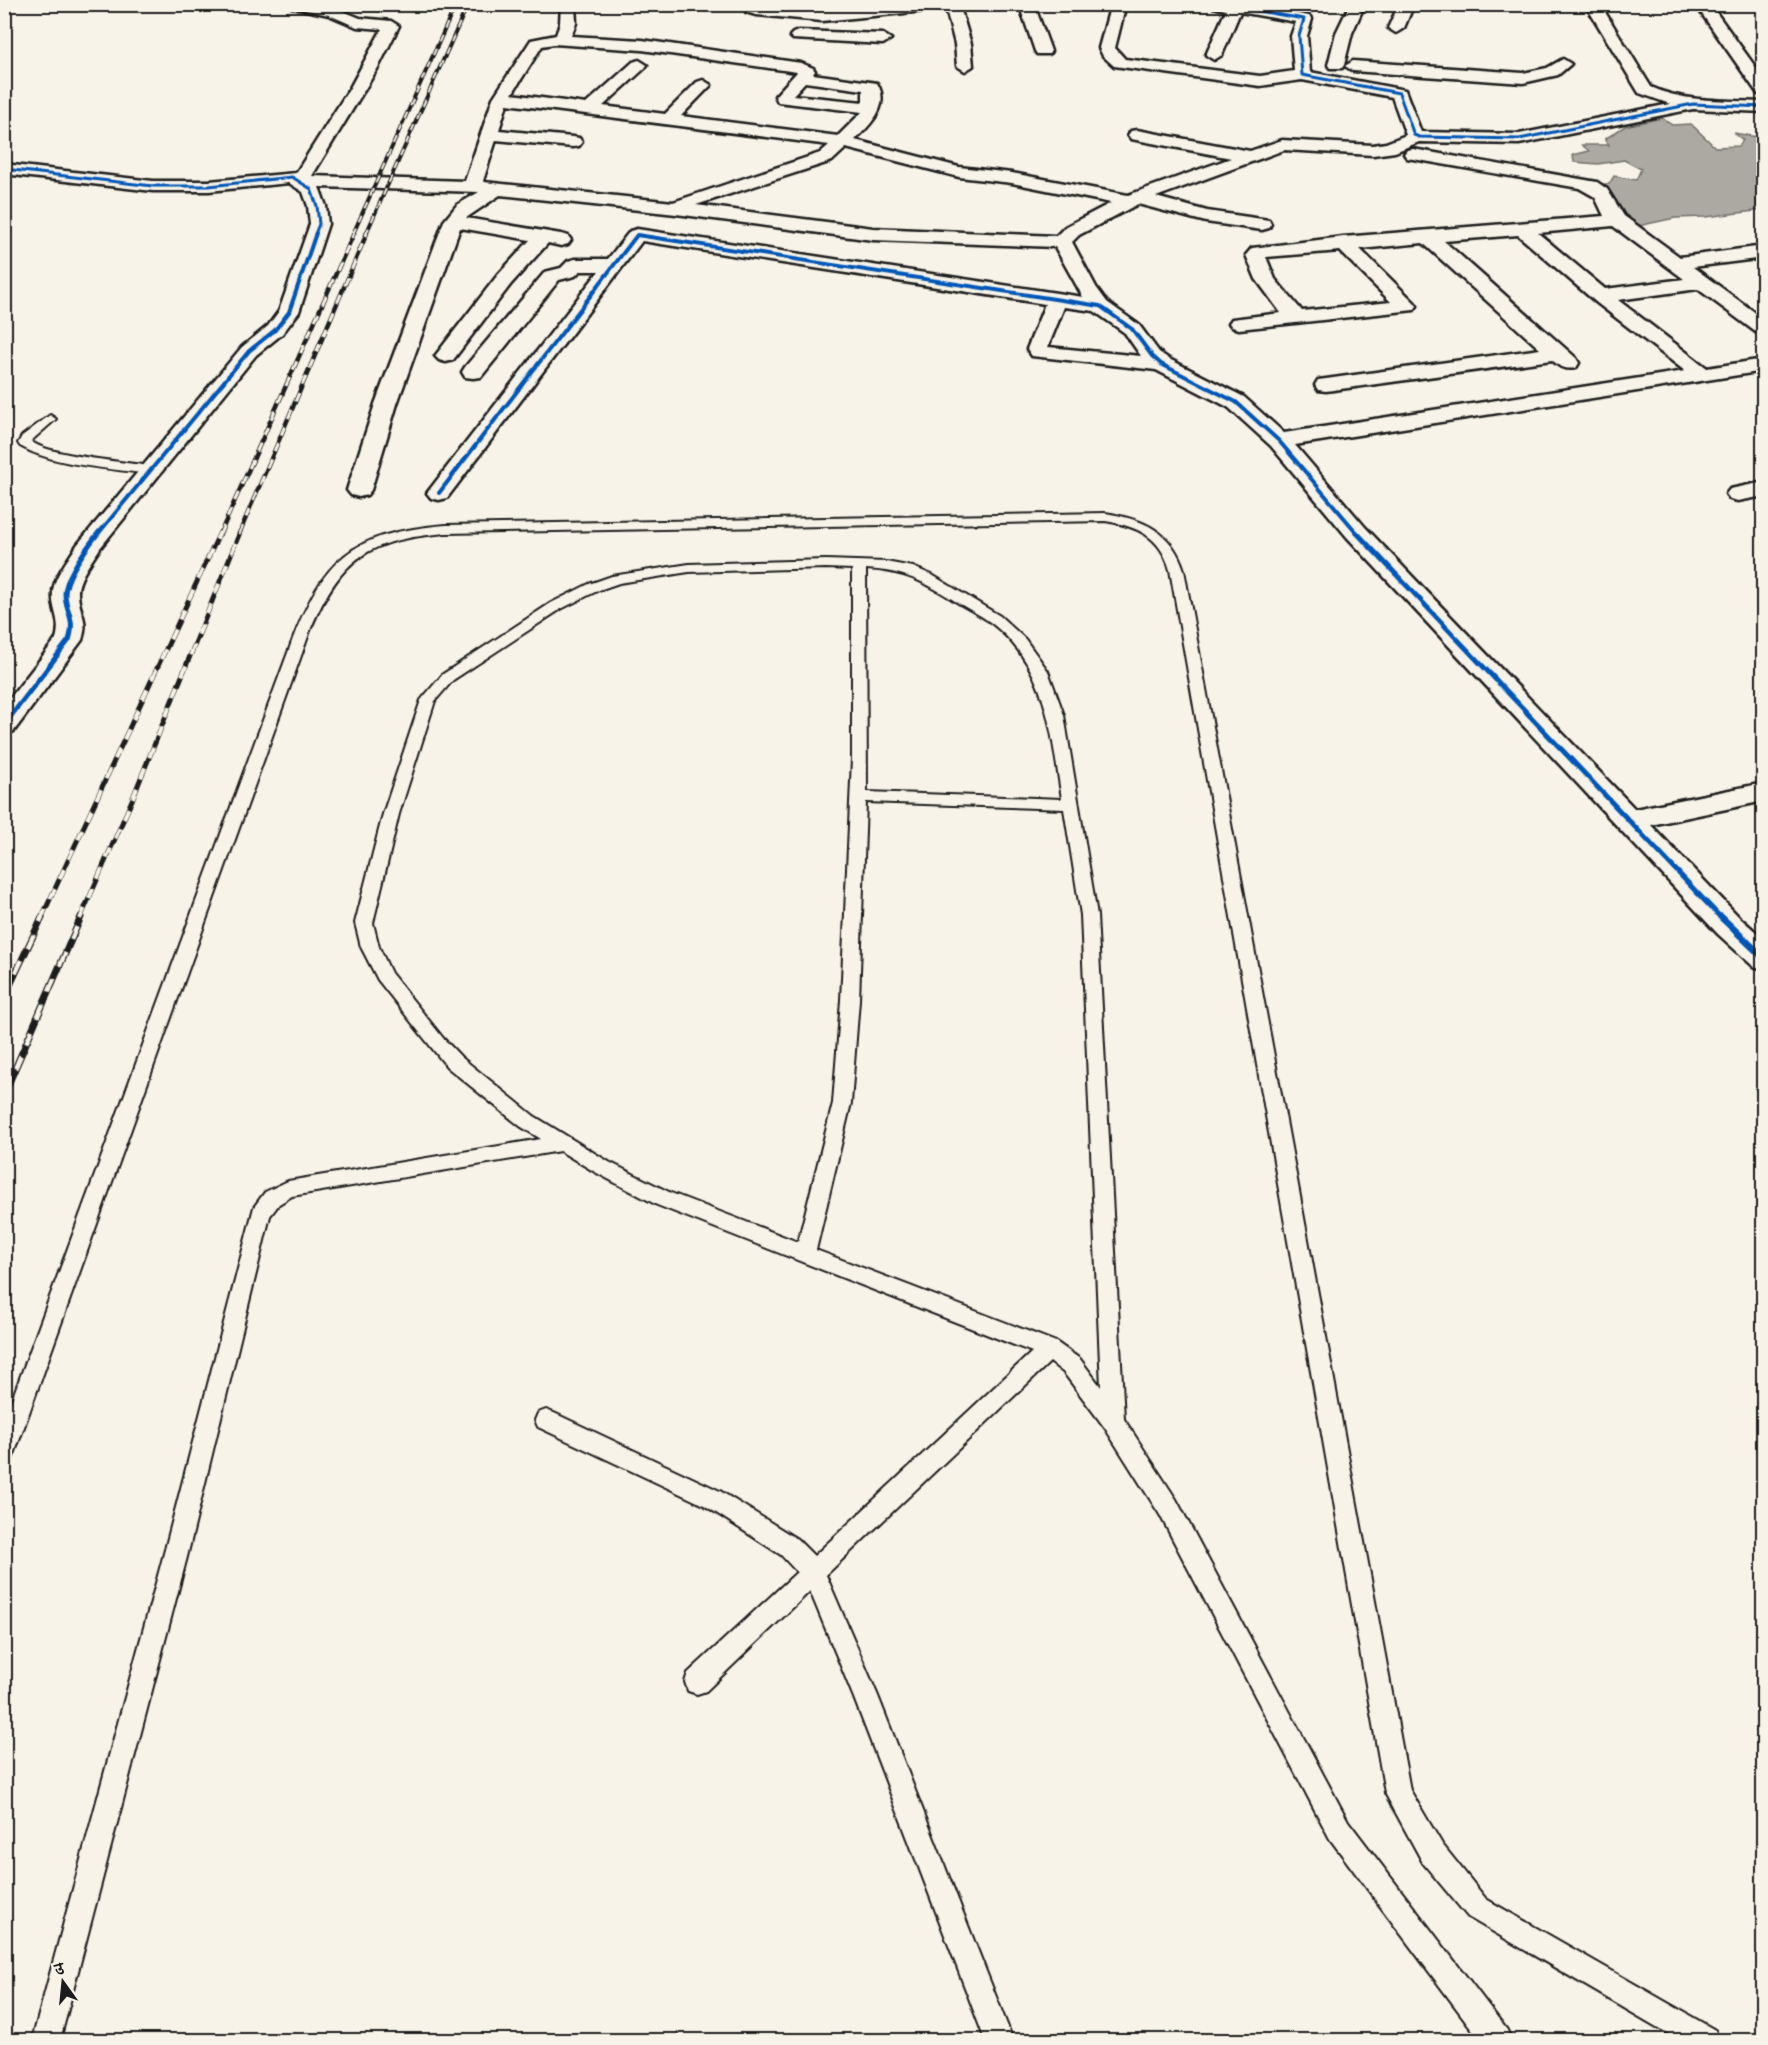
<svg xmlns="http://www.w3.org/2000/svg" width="1768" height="2045" font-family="Dekko,'Playpen Sans Deva',sans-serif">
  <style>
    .water { fill: #aca9a2; stroke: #72716c; stroke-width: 1.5 }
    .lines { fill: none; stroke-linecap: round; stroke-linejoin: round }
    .service-casing { stroke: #1c1c1c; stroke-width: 4 }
    .minor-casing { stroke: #1c1c1c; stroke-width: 5 }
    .service { fill: #f7f3e8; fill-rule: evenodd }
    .minor { fill: #f7f3e8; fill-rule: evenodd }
    .rail-far3-casing { stroke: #1c1c1c; stroke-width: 4 }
    .rail-far2-casing { stroke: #1c1c1c; stroke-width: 4.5 }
    .rail-far1-casing { stroke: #1c1c1c; stroke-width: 5 }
    .rail-casing { stroke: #1c1c1c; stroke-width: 7 }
    .rail-far3 { stroke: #f7f3e8; stroke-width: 2; stroke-dasharray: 7; stroke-linecap: butt }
    .rail-far2 { stroke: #f7f3e8; stroke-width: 3; stroke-dasharray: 9; stroke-linecap: butt }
    .rail-far1 { stroke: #f7f3e8; stroke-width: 4; stroke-dasharray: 11; stroke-linecap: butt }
    .rail { stroke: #f7f3e8; stroke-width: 4.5; stroke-dasharray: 14; stroke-linecap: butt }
    .cycleway-far3-casing { stroke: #f7f3e8; stroke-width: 5 }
    .cycleway-far2-casing { stroke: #f7f3e8; stroke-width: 6 }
    .cycleway-far1-casing { stroke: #f7f3e8; stroke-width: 8 }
    .cycleway-casing { stroke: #f7f3e8; stroke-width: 10 }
    .cycleway-far3 { stroke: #0057b8; stroke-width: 3 }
    .cycleway-far2 { stroke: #0057b8; stroke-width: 4 }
    .cycleway-far1 { stroke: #0057b8; stroke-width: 5 }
    .cycleway { stroke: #0057b8; stroke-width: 7 }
  </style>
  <rect width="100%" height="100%" fill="#f7f3e8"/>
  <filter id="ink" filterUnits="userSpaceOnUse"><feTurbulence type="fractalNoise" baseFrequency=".0167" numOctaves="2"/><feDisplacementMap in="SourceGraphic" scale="12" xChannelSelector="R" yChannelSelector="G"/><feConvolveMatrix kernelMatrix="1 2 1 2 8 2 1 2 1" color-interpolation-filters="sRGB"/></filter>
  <g filter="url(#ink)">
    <path class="water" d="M 1662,118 L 1672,125 L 1691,124 L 1715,147 L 1739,146 L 1743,140 L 1734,133 L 1763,138 L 1764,187 L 1761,188 L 1763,190 L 1763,210 L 1705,217 L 1675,218 L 1638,226 L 1620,225 L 1596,192 L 1570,184 L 1609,184 L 1614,176 L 1636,180 L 1641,169 L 1624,160 L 1598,164 L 1574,162 L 1573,155 L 1589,151 L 1582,145 L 1609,145 L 1605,139 L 1625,126 Z"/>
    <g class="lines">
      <defs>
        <g id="service">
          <path d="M 50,415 L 56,419 L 31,441 C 45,455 125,462 149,466 L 155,470 L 149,474 C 110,468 54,466 20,446 L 18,443 L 22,436 Z"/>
          <path d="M 1105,513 C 1143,519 1172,531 1184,570 L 1410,1790 L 1442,1844 L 1486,1899 L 1715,2030 L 1719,2040 L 1679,2040 L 1468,1917 L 1423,1863 L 1385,1793 L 1170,570 C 1161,537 1138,526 1105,521 L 446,533 C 369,540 342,556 311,628 L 15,1452 L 12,1459 L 4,1462 L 4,1421 L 290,647 C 323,558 351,533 446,525 Z"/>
          <path d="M 826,560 L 886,562 L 913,567 L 932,575 L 1000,616 L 1025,639 L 1048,671 L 1064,715 L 1097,915 L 1124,1419 L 1176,1499 L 1348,1821 L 1507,2030 L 1511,2040 L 1480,2040 L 1330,1839 L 1160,1515 L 1105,1428 L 1064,1373 L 1050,1362 L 826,1575 L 878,1696 L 1013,2040 L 985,2040 L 854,1698 L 810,1591 L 706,1691 L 697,1694 L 688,1691 L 685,1682 L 688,1673 L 797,1572 L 781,1555 L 704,1505 L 538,1427 L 535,1420 L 538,1413 L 546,1410 L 554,1413 L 720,1491 L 797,1539 L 814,1556 L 1032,1352 L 657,1205 L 595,1172 L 560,1151 L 292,1196 L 279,1204 L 270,1216 L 187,1557 L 60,2040 L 32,2040 L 163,1557 L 254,1207 L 265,1192 L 288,1181 L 541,1139 L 520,1126 L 447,1067 L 378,980 L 361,947 L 355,923 L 383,814 L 421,700 L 443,674 L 551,603 L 589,584 L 612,576 L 689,564 ZM 826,568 L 852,569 L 852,759 L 841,1000 L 833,1103 L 798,1242 L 671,1193 L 609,1162 L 534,1116 L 461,1057 L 443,1038 L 391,973 L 379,947 L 373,923 L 399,814 L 435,701 L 453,680 L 561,609 L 599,590 L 619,583 L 689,572 ZM 866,569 C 904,571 923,581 955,601 C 966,608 979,614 990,622 C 1048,666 1051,732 1062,799 L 867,792 ZM 866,802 L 1064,809 L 1081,915 L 1101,1387 L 1080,1359 L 1056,1342 L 816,1250 L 851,1103 L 859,1000 Z"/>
        </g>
        <g id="minor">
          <path d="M 290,4 L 333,7 L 360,18 L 391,21 L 399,26 L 379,66 L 312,176 L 465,181 L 493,98 L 531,40 L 556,35 L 560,23 L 561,4 L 575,4 L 576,23 L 571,36 L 642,40 L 801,63 L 813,68 L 815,71 L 813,74 L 877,83 C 891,106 870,125 855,140 L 959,167 L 1012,173 L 1128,195 L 1231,158 L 1131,139 L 1128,135 L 1131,131 L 1137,130 L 1250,151 L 1282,140 L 1373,145 L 1386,143 L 1406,135 L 1392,97 L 1302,80 L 1260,86 L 1114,66 L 1103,56 L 1099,48 L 1111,4 L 1126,4 L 1115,48 L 1125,59 L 1260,76 L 1294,71 L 1291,36 L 1296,22 L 1240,12 L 1222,55 L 1214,60 L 1206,55 L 1226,10 L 1213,7 L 1211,4 L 1246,4 L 1309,16 L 1312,19 L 1307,36 L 1310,72 L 1405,90 L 1421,132 L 1519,134 L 1670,104 L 1639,93 L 1585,4 L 1600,4 L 1651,87 C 1686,103 1726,100 1764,102 L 1764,112 L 1693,109 L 1519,144 L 1419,142 L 1395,152 L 1373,155 L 1284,150 L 1156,197 L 1207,211 L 1269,220 L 1271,224 L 1269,228 L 1262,230 L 1206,222 L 1138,204 L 1079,235 L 1072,242 L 1096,287 L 1107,302 L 1139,325 L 1159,352 L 1169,359 L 1244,397 L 1284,433 L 1685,371 L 1597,303 L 1518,235 L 1444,241 L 1576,358 L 1579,363 L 1576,368 C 1565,370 1560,367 1552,360 L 1326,391 L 1318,390 L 1315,385 L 1318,380 L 1326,379 L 1540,349 L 1423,243 L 1360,249 L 1414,302 L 1417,306 L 1414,310 L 1239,329 L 1232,327 L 1229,323 L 1232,319 L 1281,313 L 1256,279 L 1246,255 L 1252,248 L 1343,237 L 1604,216 L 1595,197 L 1579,188 L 1413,159 L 1407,158 L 1404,154 L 1407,150 L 1413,149 L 1597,182 L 1607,189 L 1624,216 L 1680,257 L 1764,246 L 1764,258 L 1693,267 L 1764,319 L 1764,335 L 1757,333 L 1698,289 L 1618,300 L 1707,368 L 1764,359 L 1764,371 L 1295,445 L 1365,527 L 1635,809 L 1764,783 L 1764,801 L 1651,825 L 1740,918 L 1764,939 L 1764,969 L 1753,966 L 1718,934 L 1347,537 L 1271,446 L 1228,407 L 1156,370 L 1032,356 L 1027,349 L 1045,304 L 642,241 L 447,498 L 439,500 L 431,498 L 427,493 L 599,271 L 580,271 L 575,276 L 559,280 L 481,377 L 473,378 L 465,377 L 462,372 L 465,367 L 545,272 L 561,268 L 568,261 L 575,259 L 608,259 L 630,231 L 637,229 L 1083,297 L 1055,247 L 873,240 L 676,214 L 500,195 L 466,218 L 561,234 L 568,236 L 571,240 L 568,244 L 561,246 L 548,243 L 511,284 L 453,360 L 446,362 L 439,360 L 435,356 L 497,276 L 530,240 L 460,228 L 397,404 L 371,490 L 367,495 L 359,497 L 351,495 L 347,490 L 375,404 L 444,221 L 457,205 L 479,192 L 319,187 L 326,206 L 328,224 L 299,312 L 282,334 L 256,355 L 100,548 C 92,561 77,579 78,594 C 79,614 89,618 82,640 L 14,731 L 4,734 L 4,706 L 56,639 C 62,619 51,610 53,592 C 54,576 69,559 77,545 L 242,347 L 268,326 L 279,311 L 310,224 L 308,206 L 303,192 L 289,183 L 209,191 L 153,191 L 4,174 L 4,164 L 153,181 L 209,181 L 296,173 L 351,86 L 382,29 L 357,27 L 329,15 L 292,7 ZM 554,44 L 642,50 L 797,72 L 775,96 L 778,102 L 862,112 L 838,136 L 681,116 L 711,85 L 703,80 L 697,82 L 665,114 L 603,106 L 645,68 L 647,65 L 639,60 L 633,62 L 586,104 L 512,94 L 542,46 ZM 805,82 L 863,90 L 863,102 L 793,95 ZM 507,104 L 829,145 L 820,153 L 673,202 L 484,182 L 483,181 L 496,140 L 573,147 L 579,146 L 582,142 L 579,138 L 573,137 L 499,130 ZM 846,148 L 959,177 L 1012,183 L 1111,203 L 1065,227 L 1056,236 L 873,228 L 696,205 L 832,161 ZM 1613,226 L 1684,279 L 1605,289 L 1538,233 ZM 1340,251 L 1391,302 L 1302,311 L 1275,279 L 1266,257 ZM 1064,307 L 1094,311 L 1125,333 L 1141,356 L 1048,347 Z"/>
          <path d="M 744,4 L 822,11 L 900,4 L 962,4 L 960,7 L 971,44 L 973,66 L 965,71 L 957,66 L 955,44 L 946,9 L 822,21 L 756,15 L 746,12 Z"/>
          <path d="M 1019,4 L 1034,4 L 1051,51 L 1049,54 L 1037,54 L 1035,51 Z"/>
          <path d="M 1350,4 L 1365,4 L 1352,33 L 1344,65 L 1342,68 L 1330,68 L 1328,65 L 1336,33 Z"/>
          <path d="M 1399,4 L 1414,4 L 1404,28 L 1396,33 L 1388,28 Z"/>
          <path d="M 1695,4 L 1710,4 L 1764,79 L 1764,96 L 1758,94 Z"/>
          <path d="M 798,31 L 883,34 L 891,39 L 883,44 L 793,39 L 790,36 L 793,33 Z"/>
          <path d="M 1563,59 L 1571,64 L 1558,75 L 1523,83 L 1353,71 L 1345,66 L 1353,61 L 1523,73 L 1547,68 Z"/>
          <path d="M 1764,482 L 1764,496 L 1738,501 L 1730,499 L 1726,494 L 1730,489 Z"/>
        </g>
      </defs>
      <use href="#service" class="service-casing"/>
      <use href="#minor" class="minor-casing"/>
      <use href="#service" class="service"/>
      <use href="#minor" class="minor"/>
      <defs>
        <g id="rail-far3">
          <path d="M 353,234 L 456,4"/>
          <path d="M 366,234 L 468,4"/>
        </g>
        <g id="rail-far2">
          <path d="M 220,534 L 354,233"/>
          <path d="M 239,534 L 367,233"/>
        </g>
        <g id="rail-far1">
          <path d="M 41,919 L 220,532"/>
          <path d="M 80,919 L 132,800 L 240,532"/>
        </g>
        <g id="rail">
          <path d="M 4,998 L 42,917"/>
          <path d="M 4,1094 L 81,917"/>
        </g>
      </defs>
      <use href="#rail-far3" class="rail-far3-casing"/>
      <use href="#rail-far2" class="rail-far2-casing"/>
      <use href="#rail-far1" class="rail-far1-casing"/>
      <use href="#rail" class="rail-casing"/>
      <use href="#rail-far3" class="rail-far3"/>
      <use href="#rail-far2" class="rail-far2"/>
      <use href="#rail-far1" class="rail-far1"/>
      <use href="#rail" class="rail"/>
      <defs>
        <g id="cycleway-far3">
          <path d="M 1218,4 L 1304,19 L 1299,36 L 1302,75 L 1399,93 L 1414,135 L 1419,137 L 1519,139 L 1693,104 L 1764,107"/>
          <path d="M 4,169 L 153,186 L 209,186 L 292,177 L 311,189 L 317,206 L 319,224 L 315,234"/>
        </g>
        <g id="cycleway-far2">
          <path d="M 439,493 L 637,235 L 1100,306 L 1132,329 L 1152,356 L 1161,364 L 1236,402 L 1279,441 L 1358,534"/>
          <path d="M 98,534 L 249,351 L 275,330 L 289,312 L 316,233"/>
        </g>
        <g id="cycleway-far1">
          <path d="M 1356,532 L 1722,919"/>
          <path d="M 4,725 L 69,640 C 76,618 66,614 65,594 C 65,577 88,546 99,532"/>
        </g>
        <path id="cycleway" d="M 1721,917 L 1764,958"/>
      </defs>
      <use href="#cycleway-far3" class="cycleway-far3-casing"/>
      <use href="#cycleway-far2" class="cycleway-far2-casing"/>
      <use href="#cycleway-far1" class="cycleway-far1-casing"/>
      <use href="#cycleway" class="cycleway-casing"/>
      <use href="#cycleway-far3" class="cycleway-far3"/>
      <use href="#cycleway-far2" class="cycleway-far2"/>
      <use href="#cycleway-far1" class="cycleway-far1"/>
      <use href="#cycleway" class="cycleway"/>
    </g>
  </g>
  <rect width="1768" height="2045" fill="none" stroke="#f7f3e8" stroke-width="24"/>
  <rect x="12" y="12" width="1744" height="2021" fill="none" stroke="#1c1c1c" stroke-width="2" filter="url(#ink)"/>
  <g transform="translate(63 1982) rotate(345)" stroke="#f7f3e8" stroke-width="4.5" paint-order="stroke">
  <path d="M0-4.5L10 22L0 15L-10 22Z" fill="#1c1c1c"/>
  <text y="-9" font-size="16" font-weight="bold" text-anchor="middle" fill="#1c1c1c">उ</text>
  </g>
</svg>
